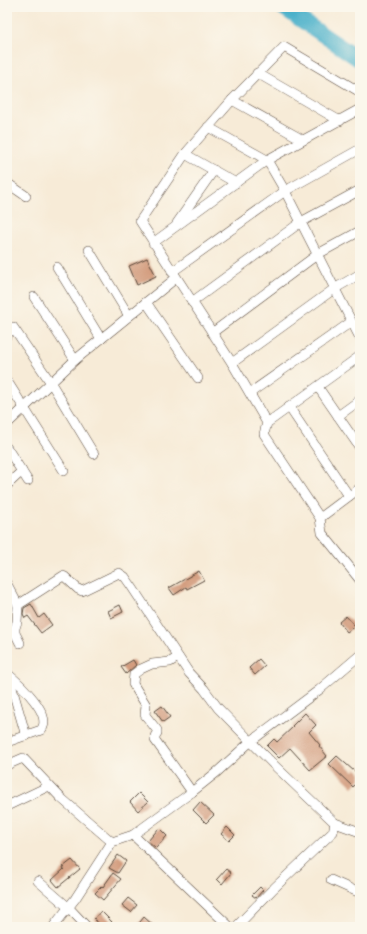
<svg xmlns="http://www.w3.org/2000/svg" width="367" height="934" font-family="'Libre Caslon Text',serif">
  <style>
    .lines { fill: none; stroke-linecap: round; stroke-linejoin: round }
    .river { stroke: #4bb1ca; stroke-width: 16 }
    .building { fill: #d39c7e }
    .minor-casing { stroke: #57473a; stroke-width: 10 }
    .minor { stroke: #fff; stroke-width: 9 }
  </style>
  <rect width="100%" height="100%" fill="#fbf7ec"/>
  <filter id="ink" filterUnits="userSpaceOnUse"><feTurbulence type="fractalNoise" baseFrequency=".025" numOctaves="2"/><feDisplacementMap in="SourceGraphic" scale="8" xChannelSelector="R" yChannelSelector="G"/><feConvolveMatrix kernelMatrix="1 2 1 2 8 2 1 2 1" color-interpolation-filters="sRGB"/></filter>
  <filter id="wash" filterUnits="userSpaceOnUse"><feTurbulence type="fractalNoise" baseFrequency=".012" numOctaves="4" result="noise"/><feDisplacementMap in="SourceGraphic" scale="16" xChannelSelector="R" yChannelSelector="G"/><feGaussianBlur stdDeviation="0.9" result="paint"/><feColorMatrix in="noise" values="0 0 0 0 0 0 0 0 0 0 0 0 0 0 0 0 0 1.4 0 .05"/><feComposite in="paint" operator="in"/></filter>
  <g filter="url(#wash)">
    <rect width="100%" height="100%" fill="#f7ebd7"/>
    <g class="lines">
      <path class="river" d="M 282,7 L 360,60"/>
    </g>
    <g id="blocks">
      <g class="building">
        <path d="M 147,258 L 156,276 L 137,285 L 129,266 Z"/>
        <path d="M 199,571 L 204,580 L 187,589 L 186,587 L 174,595 L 169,588 Z"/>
        <path d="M 31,604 L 39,618 L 44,614 L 52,625 L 41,633 L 28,616 L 25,618 L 23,614 L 24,608 Z"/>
        <path d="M 120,605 L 123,612 L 111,618 L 108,611 Z"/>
        <path d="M 346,616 L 355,626 L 347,632 L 339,622 Z"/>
        <path d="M 259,659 L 265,666 L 255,675 L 249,668 Z"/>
        <path d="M 133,660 L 136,665 L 126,674 L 121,667 Z"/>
        <path d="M 162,706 L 170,717 L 163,722 L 155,711 Z"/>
        <path d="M 305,713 L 316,725 L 309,732 L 320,745 L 319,746 L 327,756 L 310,770 L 290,748 L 279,758 L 267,746 L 274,739 L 277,742 L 293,727 L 292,726 Z"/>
        <path d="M 337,756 L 354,771 L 356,768 L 360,772 L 360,779 L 353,787 L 329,764 Z"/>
        <path d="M 139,793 L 148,802 L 138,811 L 130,802 Z"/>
        <path d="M 200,802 L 214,815 L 206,823 L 193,810 Z"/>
        <path d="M 227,827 L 235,835 L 229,841 L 221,834 Z"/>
        <path d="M 159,828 L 167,836 L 156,848 L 148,841 Z"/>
        <path d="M 118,855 L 126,861 L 118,873 L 109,868 Z"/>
        <path d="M 72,860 L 80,869 L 58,887 L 52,880 L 64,869 L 63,867 Z"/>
        <path d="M 226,869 L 231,873 L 222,884 L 217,879 Z"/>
        <path d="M 113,873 L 121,879 L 103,900 L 95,893 L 102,886 L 103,887 Z"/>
        <path d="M 260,887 L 263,890 L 256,898 L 252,895 Z"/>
        <path d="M 128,898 L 137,905 L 131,912 L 122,905 Z"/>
        <path d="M 101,911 L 112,922 L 111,923 L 115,927 L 103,927 L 94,919 Z"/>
        <path d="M 144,917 L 155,927 L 136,927 Z"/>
      </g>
    </g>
  </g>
  <g filter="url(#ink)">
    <use href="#blocks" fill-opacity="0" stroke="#57473a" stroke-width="1"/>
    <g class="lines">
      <defs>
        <g id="minor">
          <path d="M 257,73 L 340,121"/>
          <path d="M 360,92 L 284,47 L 232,100 L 185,154 L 140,221 L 232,363 L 267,423 L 264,434 L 320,518 L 322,533 L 360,580"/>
          <path d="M 232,100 L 303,140"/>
          <path d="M 208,127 L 267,160 L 285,191 L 360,338"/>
          <path d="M 185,154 L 236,183"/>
          <path d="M 7,183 L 26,196"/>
          <path d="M 177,223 L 214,170"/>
          <path d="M 153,243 L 267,160 L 360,109"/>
          <path d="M 89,250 L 129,316"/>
          <path d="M 57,267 L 101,339"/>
          <path d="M 172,272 L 285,191 L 360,149"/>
          <path d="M 34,297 L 75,360"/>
          <path d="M 146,302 L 198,378"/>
          <path d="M 192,302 L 301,222 L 360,190"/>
          <path d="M 212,333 L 318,254 L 360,231"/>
          <path d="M 7,335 L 13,327 L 51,383 L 94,454"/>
          <path d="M 232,363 L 334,289 L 360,274"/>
          <path d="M 7,381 L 64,471"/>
          <path d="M 318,387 L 360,448"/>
          <path d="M 250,393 L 351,322"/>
          <path d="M 289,407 L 349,496"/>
          <path d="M 338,416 L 360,400"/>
          <path d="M 267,423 L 360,356"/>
          <path d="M 7,424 L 75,360 L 176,278"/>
          <path d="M 7,448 L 28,481"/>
          <path d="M 7,485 L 22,471"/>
          <path d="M 320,518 L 360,488"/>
          <path d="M 7,584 L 18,605 L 63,576 L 65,577 L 78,589 L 82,591 L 119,573 L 125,577 L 132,587 L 189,673 L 204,689 L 218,708 L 274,765 L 335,823 L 360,832"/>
          <path d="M 18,605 L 17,622 L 15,628 L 15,633 L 20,643"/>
          <path d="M 178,657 L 170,662 L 152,664 L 141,669 L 134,674 L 133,684 L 146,705 L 145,715 L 157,730 L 157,733 L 155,736 L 155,740 L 192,792"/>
          <path d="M 8,674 L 26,736"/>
          <path d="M 7,742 L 41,730 C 54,715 19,683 8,674"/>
          <path d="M 7,765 L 23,758 L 61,798 L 112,842"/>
          <path d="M 7,806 L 49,786"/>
          <path d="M 133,835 L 230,927"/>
          <path d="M 331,880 L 360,893"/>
          <path d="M 38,881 L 69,908 L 87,927"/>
          <path d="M 53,927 L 75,899 L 112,842 L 133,835 L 192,792 L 217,772 L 250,742 L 319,690 L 360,655"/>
          <path d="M 236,927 L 272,890 L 333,832 L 335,823"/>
        </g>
      </defs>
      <use href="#minor" class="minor-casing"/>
      <use href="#minor" class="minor"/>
    </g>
  </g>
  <rect width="367" height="934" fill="none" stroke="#fbf7ec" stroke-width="24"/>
</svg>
